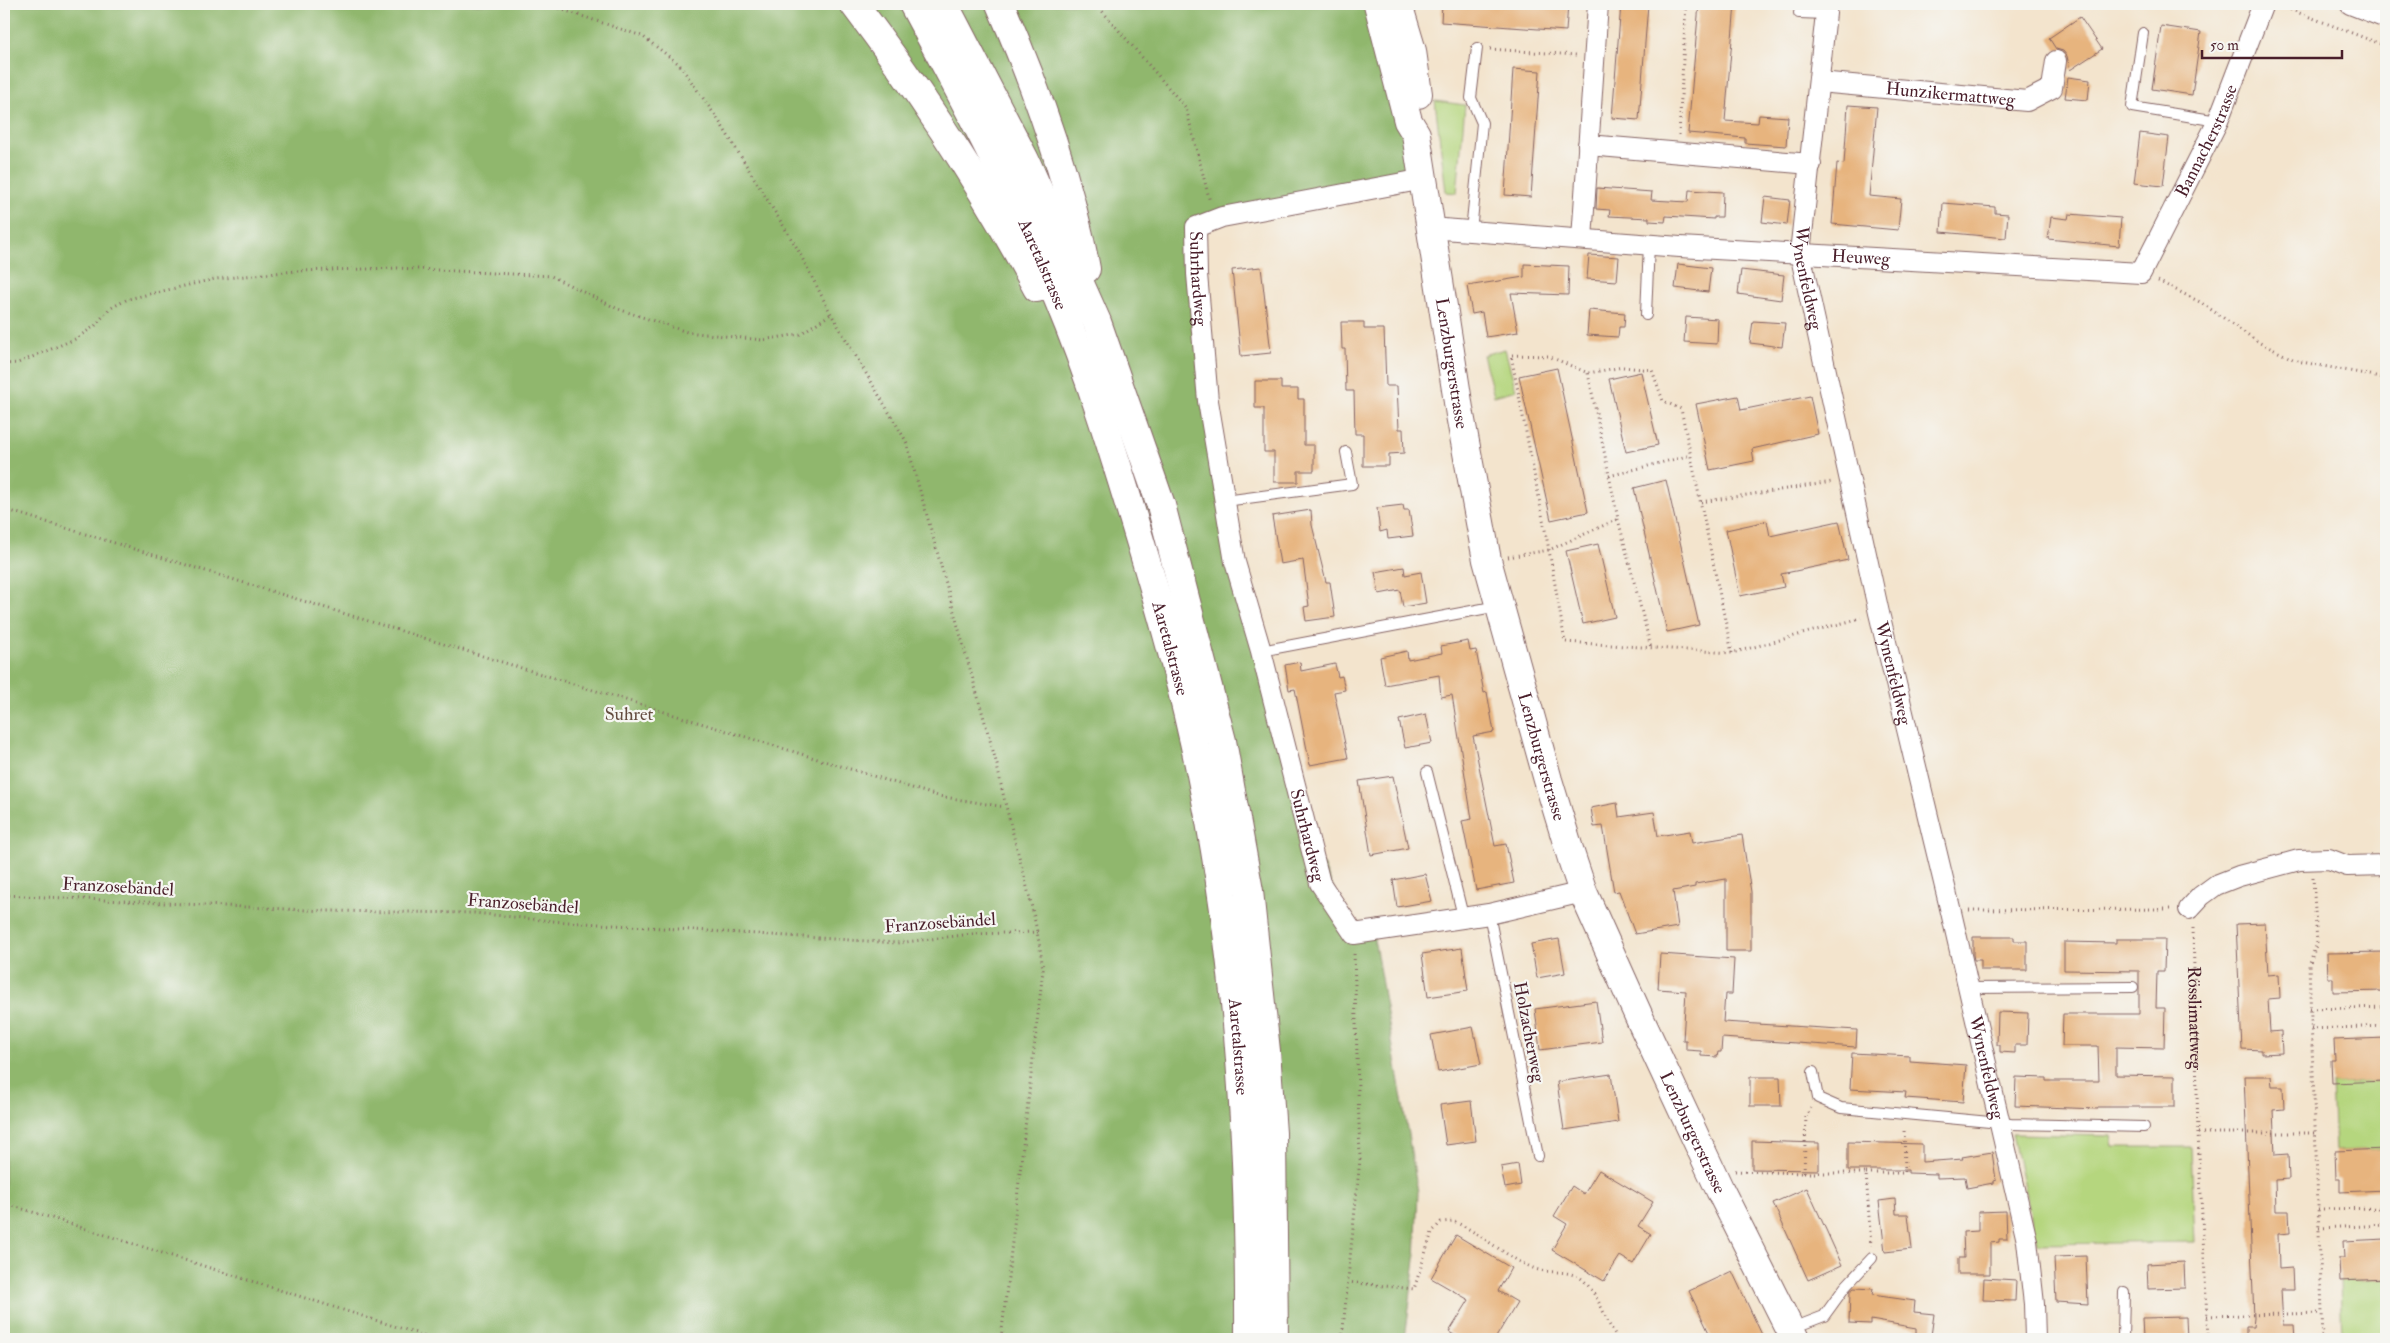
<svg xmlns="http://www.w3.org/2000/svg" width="2390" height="1343" font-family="'IM FELL Double Pica',serif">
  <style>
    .green { fill: #b5d67e; stroke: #807a54 }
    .forest { fill: #90b76d; stroke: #6d6b4c }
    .building { fill: #e7b47e }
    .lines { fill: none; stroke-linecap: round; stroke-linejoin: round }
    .lane-casing { stroke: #856464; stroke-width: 12 }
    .street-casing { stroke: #856464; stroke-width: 22 }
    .secondary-casing { stroke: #856464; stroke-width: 30 }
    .highway-casing { stroke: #856464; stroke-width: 30 }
    .path { stroke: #856464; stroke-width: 3; stroke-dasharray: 1 4; stroke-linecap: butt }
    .lane { stroke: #fff; stroke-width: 10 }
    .street { stroke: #fff; stroke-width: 20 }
    .secondary { stroke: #fff; stroke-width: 28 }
    .highway { stroke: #fff; stroke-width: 28 }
    .labels { text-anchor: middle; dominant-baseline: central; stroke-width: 4.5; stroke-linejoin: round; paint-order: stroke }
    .street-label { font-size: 18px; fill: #4a1f2b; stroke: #f6f6f2 }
    .park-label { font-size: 18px; fill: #654d40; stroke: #f6f6f2 }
  </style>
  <rect width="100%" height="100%" fill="#f6f6f2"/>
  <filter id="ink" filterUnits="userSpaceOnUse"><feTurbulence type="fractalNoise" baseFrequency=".02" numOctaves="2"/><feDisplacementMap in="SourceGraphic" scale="10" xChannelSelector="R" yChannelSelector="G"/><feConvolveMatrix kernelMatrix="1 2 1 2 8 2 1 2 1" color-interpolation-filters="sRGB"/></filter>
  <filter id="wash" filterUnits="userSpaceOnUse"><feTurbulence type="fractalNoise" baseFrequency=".0096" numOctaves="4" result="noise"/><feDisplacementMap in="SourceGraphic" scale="20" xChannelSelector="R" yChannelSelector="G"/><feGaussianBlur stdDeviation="1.12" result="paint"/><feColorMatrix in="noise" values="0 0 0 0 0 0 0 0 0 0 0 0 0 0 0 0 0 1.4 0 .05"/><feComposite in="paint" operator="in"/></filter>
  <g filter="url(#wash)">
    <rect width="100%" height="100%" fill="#f3e4cd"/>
    <g class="green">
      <path d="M 1435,101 L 1465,105 L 1457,193 L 1446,192 Z"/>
      <path d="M 1505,349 L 1516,390 L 1494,396 L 1483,355 Z"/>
      <path d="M 2386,1081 L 2386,1149 L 2335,1151 L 2332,1083 Z"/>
      <path d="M 2012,1134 L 2111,1136 L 2113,1147 L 2191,1147 L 2195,1242 L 2037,1244 Z"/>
      <path d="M 2386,1279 L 2386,1339 L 2342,1339 L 2340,1281 Z"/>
    </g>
    <path class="forest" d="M 4,4 L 1390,4 L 1424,179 L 1197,227 L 1208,401 L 1302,818 L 1354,934 L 1373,932 L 1418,1192 L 1415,1260 L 1405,1339 L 4,1339 Z"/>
    <g id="blocks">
      <g class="building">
        <path d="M 1442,4 L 1568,4 L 1566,31 L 1441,22 Z"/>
        <path d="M 1621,4 L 1648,4 L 1639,120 L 1612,118 Z"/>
        <path d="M 1699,4 L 1735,4 L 1725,121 L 1758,123 L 1759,115 L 1788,117 L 1786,146 L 1745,143 L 1745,138 L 1688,133 Z"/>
        <path d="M 2080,17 L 2102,49 L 2070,70 L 2067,56 L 2063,51 L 2056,49 L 2049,38 Z"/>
        <path d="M 2161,26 L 2201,32 L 2192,95 L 2152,89 Z"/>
        <path d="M 1513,69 L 1540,71 L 1531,197 L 1505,195 Z"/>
        <path d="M 2068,77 L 2090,80 L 2088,100 L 2065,98 Z"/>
        <path d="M 1848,105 L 1877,107 L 1869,196 L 1901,199 L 1898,230 L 1832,224 L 1837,163 L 1844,164 Z"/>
        <path d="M 2140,133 L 2169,137 L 2163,186 L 2134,183 Z"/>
        <path d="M 1597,188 L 1652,192 L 1651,200 L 1688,202 L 1689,190 L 1723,192 L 1722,217 L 1714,217 L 1714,219 L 1666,216 L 1665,222 L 1649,221 L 1649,218 L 1609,216 L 1610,210 L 1596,209 Z"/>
        <path d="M 1765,197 L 1790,200 L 1787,225 L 1762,222 Z"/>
        <path d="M 1943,203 L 1995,207 L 1995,213 L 2008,214 L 2006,238 L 1941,232 Z"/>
        <path d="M 2069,214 L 2121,218 L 2119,246 L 2048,239 L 2051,217 L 2068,219 Z"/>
        <path d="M 1589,255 L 1619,257 L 1617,281 L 1587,279 Z"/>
        <path d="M 1524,264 L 1569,266 L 1568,295 L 1511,293 L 1518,332 L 1486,337 L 1482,312 L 1472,314 L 1467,286 L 1524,277 Z"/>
        <path d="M 1678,264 L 1711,268 L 1708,292 L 1675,288 Z"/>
        <path d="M 1261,267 L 1271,353 L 1241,356 L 1232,270 Z"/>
        <path d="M 1741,270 L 1784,275 L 1781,300 L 1738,294 Z"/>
        <path d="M 1589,310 L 1625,313 L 1624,327 L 1619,327 L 1618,337 L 1587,335 Z"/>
        <path d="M 1686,317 L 1718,319 L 1717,344 L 1684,342 Z"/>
        <path d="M 1753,321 L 1785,323 L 1782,347 L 1750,343 Z"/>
        <path d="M 1341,322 L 1364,322 L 1364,329 L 1384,329 L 1386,386 L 1397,386 L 1399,429 L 1403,429 L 1404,453 L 1389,454 L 1389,466 L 1363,466 L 1363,434 L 1355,434 L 1354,391 L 1346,391 L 1345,349 L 1342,349 Z"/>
        <path d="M 1557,368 L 1588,512 L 1551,520 L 1519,376 Z"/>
        <path d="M 1641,372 L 1658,445 L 1626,452 L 1609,379 Z"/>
        <path d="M 1255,381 L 1281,381 L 1281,389 L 1298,389 L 1298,399 L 1304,399 L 1304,445 L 1314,445 L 1314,471 L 1298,471 L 1298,482 L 1274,482 L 1274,452 L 1264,452 L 1264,408 L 1255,408 Z"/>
        <path d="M 1738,396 L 1741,410 L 1810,396 L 1818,434 L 1752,449 L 1754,461 L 1710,470 L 1696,404 Z"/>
        <path d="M 1666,480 L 1699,625 L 1667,632 L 1634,488 Z"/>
        <path d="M 1403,505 L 1404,510 L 1409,510 L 1413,536 L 1388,539 L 1387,530 L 1380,532 L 1377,508 Z"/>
        <path d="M 1311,510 L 1312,525 L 1326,582 L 1330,582 L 1335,617 L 1306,621 L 1304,607 L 1309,606 L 1303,560 L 1280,564 L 1272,516 Z"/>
        <path d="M 1767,521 L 1770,536 L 1839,521 L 1848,560 L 1781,574 L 1784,587 L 1740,596 L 1726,530 Z"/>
        <path d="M 1598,544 L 1615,617 L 1583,624 L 1566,551 Z"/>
        <path d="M 1404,567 L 1405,575 L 1421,572 L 1426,603 L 1403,607 L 1400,590 L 1379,594 L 1375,572 Z"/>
        <path d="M 1468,641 L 1470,651 L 1476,650 L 1484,693 L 1487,692 L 1494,732 L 1473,736 L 1495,846 L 1506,844 L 1514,883 L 1476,890 L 1462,821 L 1472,819 L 1452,695 L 1441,697 L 1439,675 L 1385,685 L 1380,657 L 1407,651 L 1408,660 L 1442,653 L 1441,646 Z"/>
        <path d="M 1300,662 L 1301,671 L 1335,664 L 1338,677 L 1342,676 L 1345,690 L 1334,692 L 1348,758 L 1310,765 L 1295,689 L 1289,690 L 1285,665 Z"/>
        <path d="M 1426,714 L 1432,743 L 1405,748 L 1399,720 Z"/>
        <path d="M 1393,776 L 1408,848 L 1371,855 L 1359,781 Z"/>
        <path d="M 1617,803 L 1619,817 L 1654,812 L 1658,836 L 1690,831 L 1692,843 L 1742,835 L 1751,892 L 1751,951 L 1726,951 L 1726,879 L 1695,884 L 1695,887 L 1673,891 L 1678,927 L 1635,934 L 1619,891 L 1614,892 L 1603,826 L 1594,827 L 1591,808 Z"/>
        <path d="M 1425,874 L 1432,901 L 1397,907 L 1393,880 Z"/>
        <path d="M 2265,923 L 2268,975 L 2279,974 L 2280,998 L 2268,999 L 2270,1032 L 2281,1031 L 2282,1053 L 2262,1054 L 2262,1050 L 2242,1049 L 2236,924 Z"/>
        <path d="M 1973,937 L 2014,937 L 2014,941 L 2027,941 L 2027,970 L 1981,970 L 1981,960 L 1974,960 L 1973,955 Z"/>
        <path d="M 1559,939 L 1565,973 L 1537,978 L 1531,944 Z"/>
        <path d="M 2116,939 L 2165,939 L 2164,971 L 2157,971 L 2156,1008 L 2165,1008 L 2164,1048 L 2116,1047 L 2116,1075 L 2175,1076 L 2175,1107 L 2098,1107 L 2098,1109 L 2015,1106 L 2016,1077 L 2046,1078 L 2046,1081 L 2099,1081 L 2098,1046 L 2062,1046 L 2063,1014 L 2139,1014 L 2139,971 L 2064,970 L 2064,942 L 2116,943 Z"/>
        <path d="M 1462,948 L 1468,991 L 1428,997 L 1422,954 Z"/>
        <path d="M 2386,952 L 2386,991 L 2333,992 L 2333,978 L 2328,978 L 2327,953 Z"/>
        <path d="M 1660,954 L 1734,959 L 1732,994 L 1725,994 L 1723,1022 L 1857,1030 L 1856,1047 L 1722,1038 L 1721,1052 L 1718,1052 L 1717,1057 L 1701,1056 L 1701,1051 L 1686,1050 L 1686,1040 L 1683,1040 L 1686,991 L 1658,989 Z"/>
        <path d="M 1596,1001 L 1602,1042 L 1540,1050 L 1535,1009 Z"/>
        <path d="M 1998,1012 L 2028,1013 L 2027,1045 L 2015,1045 L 2015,1053 L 2000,1052 L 2000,1045 L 1997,1045 Z"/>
        <path d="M 1473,1027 L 1481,1064 L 1438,1072 L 1431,1035 Z"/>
        <path d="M 2386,1038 L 2386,1081 L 2332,1083 L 2331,1060 L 2335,1060 L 2334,1040 Z"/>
        <path d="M 1852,1053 L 1910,1056 L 1910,1061 L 1966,1065 L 1963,1102 L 1905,1098 L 1906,1092 L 1850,1089 Z"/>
        <path d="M 1611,1074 L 1618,1122 L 1564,1130 L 1557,1082 Z"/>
        <path d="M 2244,1076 L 2271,1076 L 2272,1087 L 2283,1087 L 2284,1109 L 2273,1110 L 2275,1155 L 2288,1154 L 2289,1179 L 2275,1180 L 2276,1211 L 2289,1211 L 2290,1233 L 2278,1234 L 2279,1269 L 2292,1268 L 2293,1290 L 2281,1290 L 2283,1325 L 2294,1325 L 2295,1339 L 2246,1339 L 2246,1327 L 2253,1327 L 2254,1318 Z"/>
        <path d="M 1750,1077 L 1780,1077 L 1781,1106 L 1750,1106 Z"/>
        <path d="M 1471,1101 L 1476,1141 L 1446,1145 L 1440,1105 Z"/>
        <path d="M 1752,1141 L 1819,1143 L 1819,1170 L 1752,1169 Z"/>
        <path d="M 1848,1142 L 1922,1144 L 1922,1162 L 1963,1159 L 1962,1157 L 1992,1152 L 1996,1180 L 1993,1181 L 1993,1183 L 1967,1188 L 1965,1177 L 1937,1178 L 1937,1174 L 1908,1173 L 1908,1170 L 1848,1170 Z"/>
        <path d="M 2386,1149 L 2386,1190 L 2340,1192 L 2340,1179 L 2336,1179 L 2335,1151 Z"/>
        <path d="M 1518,1164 L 1521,1185 L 1505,1188 L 1501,1167 Z"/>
        <path d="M 1599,1170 L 1653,1202 L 1638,1226 L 1651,1234 L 1633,1264 L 1620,1256 L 1604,1281 L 1552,1250 L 1567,1224 L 1554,1216 L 1572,1186 L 1584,1194 Z"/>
        <path d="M 1807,1188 L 1842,1265 L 1808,1280 L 1773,1203 Z"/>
        <path d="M 1895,1199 L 1896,1214 L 1908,1214 L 1912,1249 L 1885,1252 L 1879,1201 Z"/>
        <path d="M 2006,1211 L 2007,1239 L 1999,1239 L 1999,1242 L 1990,1243 L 1990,1274 L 1958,1274 L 1958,1258 L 1964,1258 L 1963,1232 L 1978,1231 L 1978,1212 Z"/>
        <path d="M 1456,1235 L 1511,1268 L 1498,1291 L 1517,1302 L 1495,1339 L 1461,1339 L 1449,1332 L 1469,1300 L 1431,1278 Z"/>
        <path d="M 2386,1239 L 2386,1279 L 2340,1281 L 2339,1258 L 2344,1258 L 2343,1241 Z"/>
        <path d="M 2086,1256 L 2088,1304 L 2056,1302 L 2054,1257 Z"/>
        <path d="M 2184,1262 L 2185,1288 L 2148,1289 L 2147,1264 Z"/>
        <path d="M 1732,1271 L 1764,1339 L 1712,1339 L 1689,1291 Z"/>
        <path d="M 1984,1278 L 2016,1280 L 2015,1301 L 1983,1300 Z"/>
        <path d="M 1854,1288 L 1873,1289 L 1872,1295 L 1915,1301 L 1914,1312 L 1934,1314 L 1931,1336 L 1916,1334 L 1916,1328 L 1871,1320 L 1871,1324 L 1849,1323 L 1850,1291 Z"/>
        <path d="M 2186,1317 L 2187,1339 L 2143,1339 L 2142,1318 Z"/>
      </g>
    </g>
  </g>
  <g filter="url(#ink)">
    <use href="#blocks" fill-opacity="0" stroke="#856464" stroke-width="1"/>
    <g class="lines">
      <defs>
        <g id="lane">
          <path d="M 1799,13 L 1826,14"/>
          <path d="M 2143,33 L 2132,107 L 2218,121"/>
          <path d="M 1471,231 L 1482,123 L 1471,98 L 1477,48"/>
          <path d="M 1646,315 L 1649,244"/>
          <path d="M 1225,501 L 1352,484 L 1346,452"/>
          <path d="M 1261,651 L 1498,606"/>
          <path d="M 1427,772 L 1463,916"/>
          <path d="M 1489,914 L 1538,1156"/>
          <path d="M 1968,988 L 2133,987"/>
          <path d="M 1813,1072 L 1818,1098 L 1841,1108 L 2011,1124 L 2144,1127"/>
          <path d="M 1790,1329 L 1824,1316 L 1845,1287 L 1872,1258"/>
          <path d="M 2123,1339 L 2124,1292"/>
        </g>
        <g id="street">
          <path id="s2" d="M 1827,4 L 1800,253 L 1879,613 L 1951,912 L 2027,1241 L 2034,1304 L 2035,1339"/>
          <path d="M 2350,4 L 2386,18"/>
          <path id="s3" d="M 1819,82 L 2027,101 L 2052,88 L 2056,61"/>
          <path d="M 1588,145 L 1811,164"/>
          <path id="s4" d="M 1424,179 L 1222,217 L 1196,227 L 1197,274 L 1208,401 L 1235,562 L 1261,651 L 1320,883 L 1354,934 L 1489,914 L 1583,892"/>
          <path id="s5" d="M 1430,228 L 1680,247 L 2141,273 L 2218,121 L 2263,4"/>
          <path d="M 1582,239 L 1598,4"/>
          <path d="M 2189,909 L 2201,896 L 2216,885 L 2239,876 L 2299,860 L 2329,859 L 2347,866 L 2386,865"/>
        </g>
        <g id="secondary">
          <path id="s6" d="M 1378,4 L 1408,121 L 1416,134 L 1460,415 L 1487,560 L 1548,780 L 1572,859 L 1583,892 L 1640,1019 L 1720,1190 L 1795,1339"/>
          <path d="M 1398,4 L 1412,51 L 1418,94"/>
        </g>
        <g id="highway">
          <path d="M 854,4 C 922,94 984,188 1037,288"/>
          <path id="s7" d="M 913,4 C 965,100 1016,197 1058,299 C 1089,373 1112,448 1135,524 C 1162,614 1188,704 1205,795 C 1240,975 1250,1157 1249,1339"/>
          <path d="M 944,4 L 1025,160 L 1097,322 L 1161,505 L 1222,741 L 1249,891 L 1266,1051 L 1272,1133 L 1274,1339"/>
          <path d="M 1000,4 C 1037,89 1069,178 1086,269"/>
        </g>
      </defs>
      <use href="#lane" class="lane-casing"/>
      <use href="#street" class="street-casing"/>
      <use href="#secondary" class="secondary-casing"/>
      <use href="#highway" class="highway-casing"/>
      <g class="path">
        <path d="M 545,4 L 642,36 L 679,64 L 719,121 L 797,248 L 831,314 L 906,441 L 997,765 C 1010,834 1035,900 1043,970 L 1001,1339"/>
        <path d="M 1096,4 L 1186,108 L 1210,202"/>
        <path d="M 2281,6 L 2386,46"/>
        <path d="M 1490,49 L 1576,55"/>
        <path d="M 1679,135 L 1686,4"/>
        <path d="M 2158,281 L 2200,302 L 2260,343 L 2297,361 L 2386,378"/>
        <path d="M 4,364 L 18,363 L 75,339 L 95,326 L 109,309 L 128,299 L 215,279 L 296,271 L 398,268 L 551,276 L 618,309 L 687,332 L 762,340 L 800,334 L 831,314"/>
        <path d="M 1609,476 L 1691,455"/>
        <path d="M 1701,502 L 1832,482"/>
        <path d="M 4,509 L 938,796 L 1005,807"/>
        <path d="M 1618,519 L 1651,648"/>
        <path d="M 1508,557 L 1549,550 L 1618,519 L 1588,373"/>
        <path d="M 1732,653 L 1681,409 L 1663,401 L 1652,370 L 1623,367 L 1588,373 L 1548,356 L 1511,355 L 1549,550 L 1565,642 L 1732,653 L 1861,618"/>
        <path d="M 2313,877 L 2317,943 L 2309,965 L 2323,1339"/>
        <path d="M 4,895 L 327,911 L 474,913 L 552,921 L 897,943 L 972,934 L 1039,932"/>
        <path d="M 1969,910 L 2172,909"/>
        <path id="s1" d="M 2193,928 L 2198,1133 L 2208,1339"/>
        <path d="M 2310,1009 L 2386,1007"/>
        <path d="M 2311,1029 L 2386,1026"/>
        <path d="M 2198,1133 L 2315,1133"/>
        <path d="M 1735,1171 L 1804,1173 L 1806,1116 L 1811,1108"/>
        <path d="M 1804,1173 L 1866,1173 L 1871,1246"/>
        <path d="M 1866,1173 L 1905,1173 L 1904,1127"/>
        <path d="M 4,1203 L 435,1339"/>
        <path d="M 2318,1209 L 2386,1208"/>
        <path d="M 2319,1228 L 2386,1225"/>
        <path d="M 1347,1282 L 1414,1289 L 1432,1232 L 1441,1222 L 1453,1221 C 1481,1233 1504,1256 1533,1268 C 1549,1275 1571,1268 1584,1281 C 1599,1296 1605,1319 1616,1337 L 1621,1339"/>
        <path d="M 2207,1316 L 2322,1313"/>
        <path d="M 1342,1339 L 1360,1159 L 1354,952"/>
      </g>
      <use href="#lane" class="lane"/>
      <use href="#street" class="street"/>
      <use href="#secondary" class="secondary"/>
      <use href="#highway" class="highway"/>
    </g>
  </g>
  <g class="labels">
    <g class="street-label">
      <text stroke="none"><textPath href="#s3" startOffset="132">Hunzikermattweg</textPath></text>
      <text stroke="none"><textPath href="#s5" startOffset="860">Bannacherstrasse</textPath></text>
      <text stroke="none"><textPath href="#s5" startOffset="432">Heuweg</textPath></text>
      <text stroke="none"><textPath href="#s7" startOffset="291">Aaretalstrasse</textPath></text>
      <text stroke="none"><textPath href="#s2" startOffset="276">Wynenfeldweg</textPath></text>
      <text stroke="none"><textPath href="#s4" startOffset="285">Suhrhardweg</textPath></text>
      <text stroke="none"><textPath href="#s6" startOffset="368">Lenzburgerstrasse</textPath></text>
      <text stroke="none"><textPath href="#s7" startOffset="696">Aaretalstrasse</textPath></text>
      <text stroke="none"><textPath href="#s2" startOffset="681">Wynenfeldweg</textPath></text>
      <text stroke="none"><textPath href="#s6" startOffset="772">Lenzburgerstrasse</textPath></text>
      <text stroke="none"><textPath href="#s4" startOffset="854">Suhrhardweg</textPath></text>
      <text transform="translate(118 887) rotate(3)">Franzosebändel</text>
      <text transform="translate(523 904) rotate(4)">Franzosebändel</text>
      <text transform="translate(940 923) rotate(-4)">Franzosebändel</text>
      <text stroke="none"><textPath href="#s1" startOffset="90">Rösslimattweg</textPath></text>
      <text transform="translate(1529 1032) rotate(79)">Holzacherweg</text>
      <text stroke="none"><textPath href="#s7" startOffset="1101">Aaretalstrasse</textPath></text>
      <text stroke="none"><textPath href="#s2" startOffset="1086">Wynenfeldweg</textPath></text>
      <text stroke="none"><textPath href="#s6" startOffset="1178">Lenzburgerstrasse</textPath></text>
    </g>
    <g class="park-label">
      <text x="629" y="714">Suhret</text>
    </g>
  </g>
  <rect width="2390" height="1343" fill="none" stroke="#f6f6f2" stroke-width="20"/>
  <path d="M2202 50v8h140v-8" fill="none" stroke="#4a1f2b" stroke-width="2.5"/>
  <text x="2210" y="50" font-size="15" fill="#4a1f2b" stroke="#f6f6f2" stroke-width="4" paint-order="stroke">50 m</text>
</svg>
